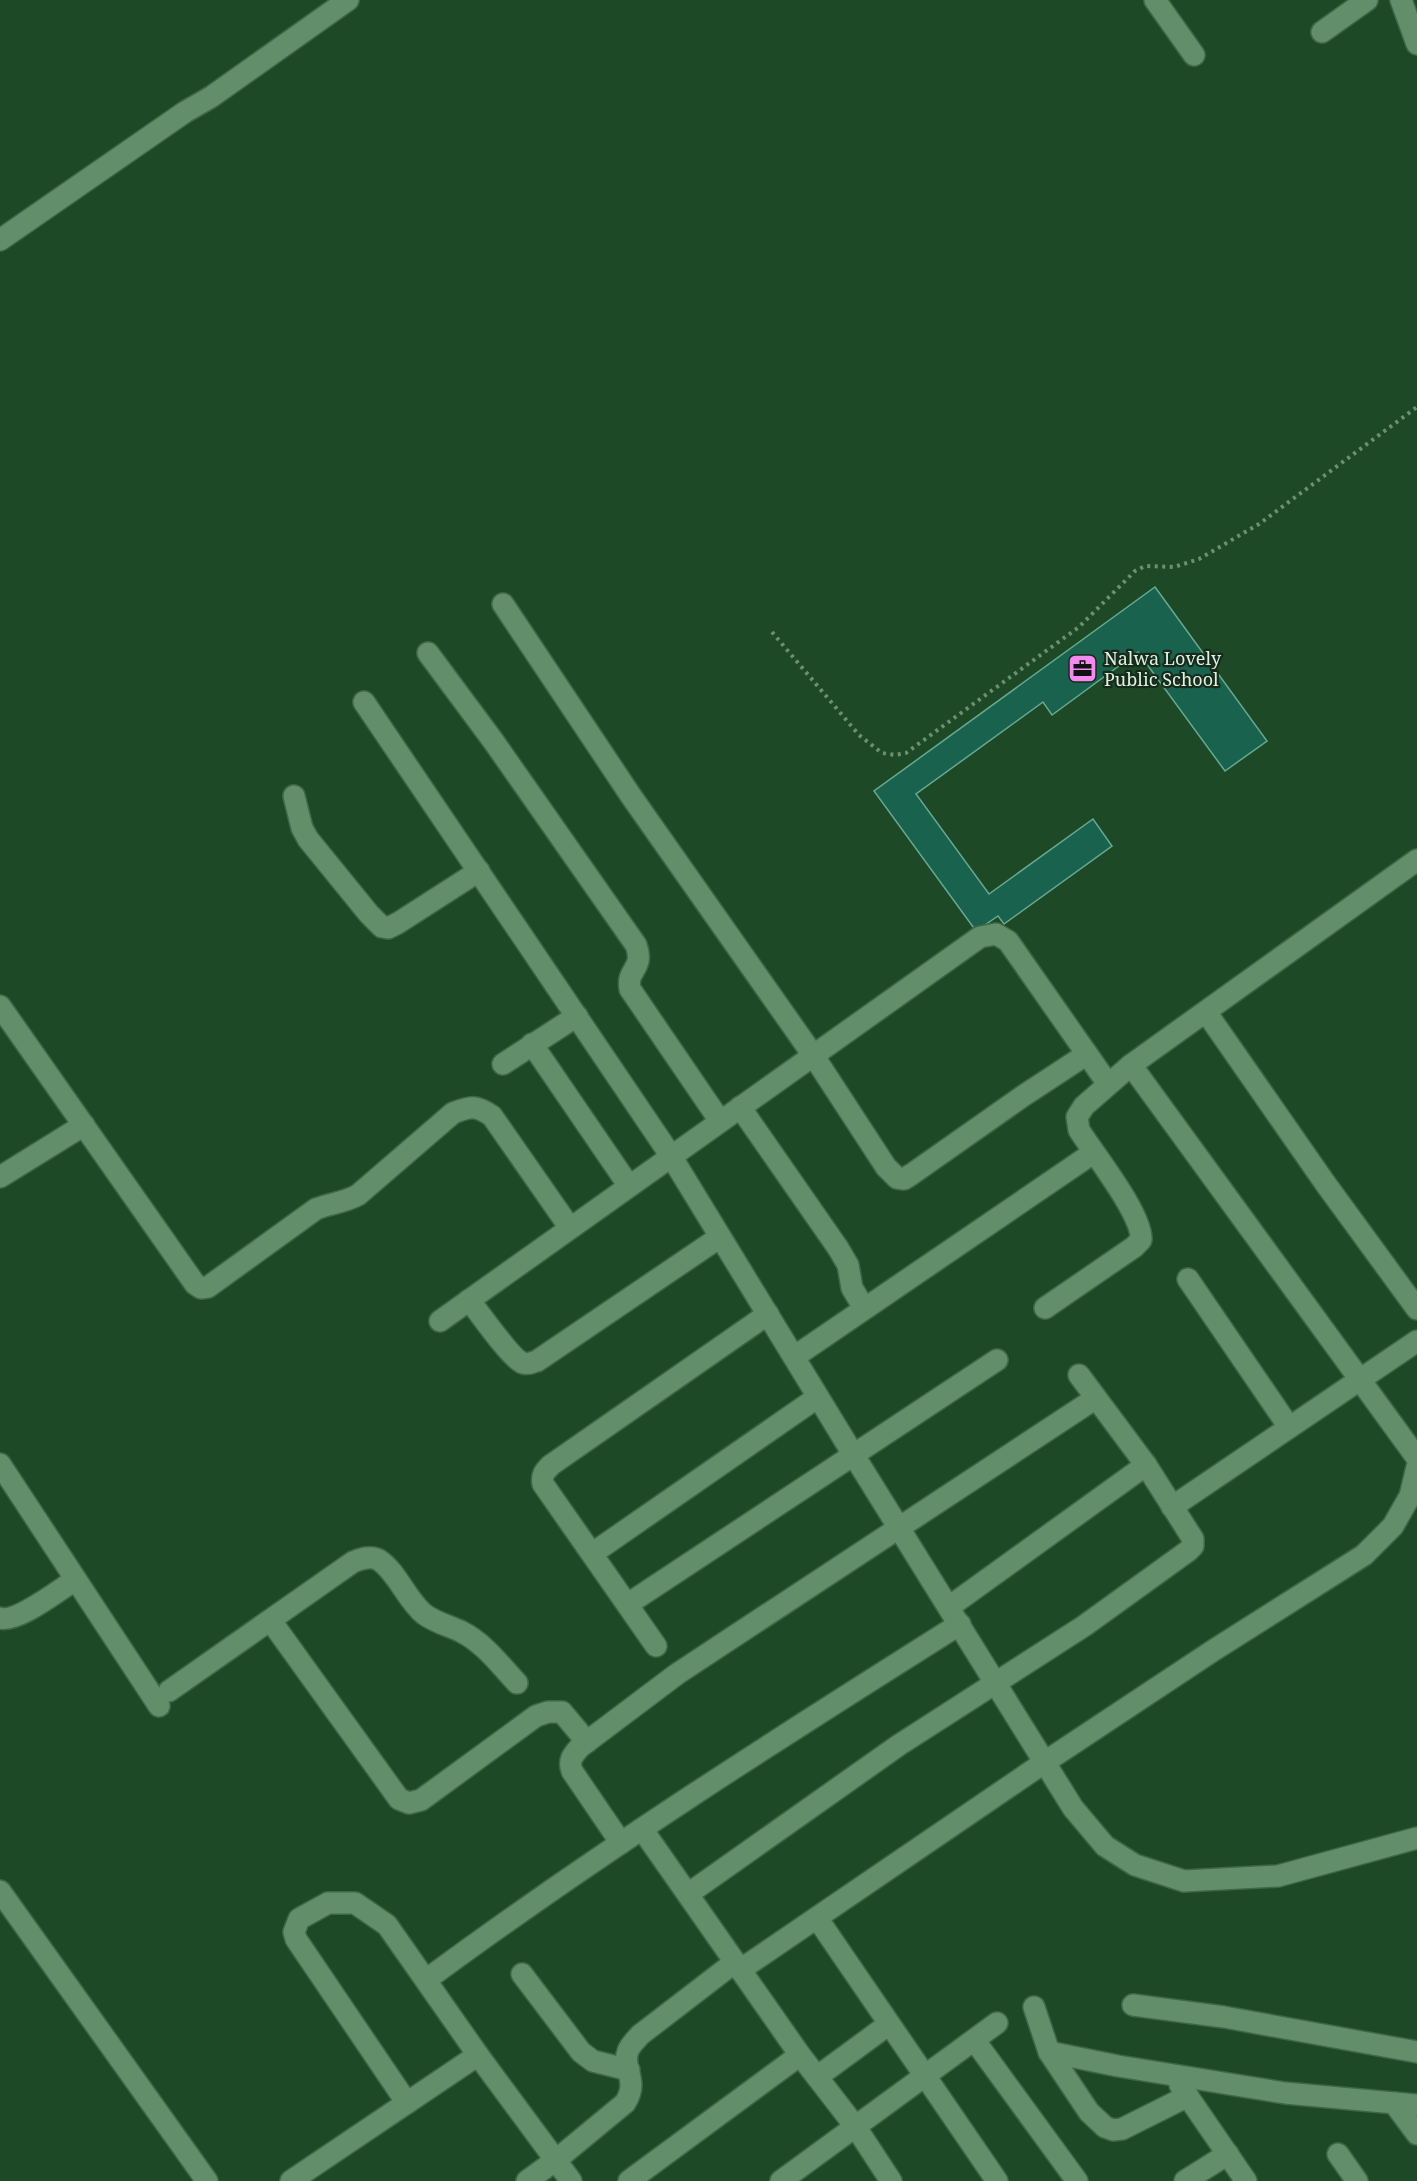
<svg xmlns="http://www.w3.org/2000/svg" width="1417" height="2181" font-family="'Noto Serif',serif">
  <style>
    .building { fill: #19624d; stroke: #68a991; stroke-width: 1.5 }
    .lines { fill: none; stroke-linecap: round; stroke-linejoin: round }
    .minor-casing { stroke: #3e6649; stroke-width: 24 }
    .path { stroke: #6d9073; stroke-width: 4; stroke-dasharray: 3 4.5; stroke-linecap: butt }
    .minor { stroke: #628f69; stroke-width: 21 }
    .labels { text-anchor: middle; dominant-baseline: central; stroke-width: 4.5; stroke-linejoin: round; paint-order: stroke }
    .poi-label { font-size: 18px; fill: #dcf4df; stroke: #182a1b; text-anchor: start }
  </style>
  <rect width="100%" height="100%" fill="#1e4927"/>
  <path class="building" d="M 1155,587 L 1267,741 L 1225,771 L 1138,652 L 1052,715 L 1043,702 L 916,794 L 989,894 L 1093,819 L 1112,846 L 1004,924 L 998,916 L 976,931 L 874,791 Z"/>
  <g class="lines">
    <defs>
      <g id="minor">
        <path d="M 1155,0 L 1194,55"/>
        <path d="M 1401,0 L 1417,44"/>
        <path d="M 1322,32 L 1367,0"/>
        <path d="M 0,240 L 185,112 L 211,97 L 348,0"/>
        <path d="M 503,604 L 631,796 L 813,1055 L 886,1167 L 897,1178 L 904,1179 L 912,1174 L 1023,1096 L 1087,1054"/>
        <path d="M 428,653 L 494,742 L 636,945 C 645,970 626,968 630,989 L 720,1121"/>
        <path d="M 364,702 L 671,1156 L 853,1454 L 1073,1808 L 1105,1846 L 1135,1865 L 1184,1881 L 1278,1876 L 1417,1838"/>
        <path d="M 294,796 L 302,828 L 308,839 L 369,914 L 382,927 L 388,928 L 398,923 L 479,871"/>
        <path d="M 0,1006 L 195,1284 L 201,1288 L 208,1287 L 316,1209 C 331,1203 343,1203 358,1195 L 453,1113 C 471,1106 476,1105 492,1116 L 570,1228"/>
        <path d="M 1206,1012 L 1325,1183 L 1417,1309"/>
        <path d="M 532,1044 L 629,1186"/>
        <path d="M 503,1064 L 577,1016"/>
        <path d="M 1131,1065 L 1417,1458"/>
        <path d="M 740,1107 L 838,1248 L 848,1265 L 852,1288 L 864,1308"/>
        <path d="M 0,1177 L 84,1125"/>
        <path d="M 1188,1279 L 1289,1427"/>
        <path d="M 469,1300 C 479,1312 511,1359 523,1363 C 529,1365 532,1362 537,1361 L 720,1237"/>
        <path d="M 1045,1308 L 1134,1247 L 1141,1240 C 1143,1215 1094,1154 1079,1130 L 1077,1117 L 1084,1106 L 1131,1065 L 1417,860"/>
        <path d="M 440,1321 L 980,937 L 996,934 L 1008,941 L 1108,1084"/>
        <path d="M 794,1357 L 1093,1153"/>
        <path d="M 0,1464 L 159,1706"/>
        <path d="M 1172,1507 L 1417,1341"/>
        <path d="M 593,1553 L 818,1397"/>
        <path d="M 628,1604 L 997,1360"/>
        <path d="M 949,1607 L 1146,1465"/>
        <path d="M 0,1618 C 17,1623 59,1590 75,1580"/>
        <path d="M 271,1621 L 399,1799 L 409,1803 L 421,1800 L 536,1716 L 548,1712 L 562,1712 L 587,1742"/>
        <path d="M 656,1646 L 543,1484 C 541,1475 545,1471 551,1465 L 768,1314"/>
        <path d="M 169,1691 L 353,1562 C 361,1559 371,1555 379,1560 C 397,1572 407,1600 424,1614 C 436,1623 450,1626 462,1632 C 484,1643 501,1666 517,1683"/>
        <path d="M 642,1829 L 800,2055 L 855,2126 L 891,2181"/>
        <path d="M 621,1843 L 572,1771 C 568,1760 573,1755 580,1747 L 677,1674 L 1096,1398"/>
        <path d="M 0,1891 L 207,2181"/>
        <path d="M 688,1894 L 899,1745 L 1084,1626 L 1188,1551 L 1193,1546 L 1193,1539 L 1146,1465 L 1079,1375"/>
        <path d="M 817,1918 L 997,2181"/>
        <path d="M 740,1970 L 1045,1762 L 1214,1650 L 1364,1555 L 1393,1526 L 1410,1496 L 1417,1467"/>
        <path d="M 522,1974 L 581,2052 L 593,2061 L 629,2070"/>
        <path d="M 426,1980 C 598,1853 779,1738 960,1624"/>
        <path d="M 1133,2005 L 1224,2017 L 1417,2052"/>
        <path d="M 1034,2007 L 1049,2052 L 1089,2112 L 1105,2127 L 1113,2130 L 1122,2129 L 1188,2096"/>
        <path d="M 975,2041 L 1077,2181"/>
        <path d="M 1049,2052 L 1118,2066 L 1285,2093 L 1417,2105"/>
        <path d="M 817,2077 L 889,2024"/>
        <path d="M 1180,2085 L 1246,2181"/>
        <path d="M 407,2103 L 296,1939 L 294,1932 L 299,1919 L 328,1903 L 355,1903 L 387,1925 L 478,2055 L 571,2181"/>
        <path d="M 1394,2103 L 1417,2134"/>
        <path d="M 1338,2154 L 1357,2181"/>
        <path d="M 291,2181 L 478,2055"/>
        <path d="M 527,2181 L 556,2160 L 625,2103 C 640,2080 621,2069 628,2051 C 630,2045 636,2040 640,2035 L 735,1962"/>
        <path d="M 629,2181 L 800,2055"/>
        <path d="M 781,2181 L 997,2023"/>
        <path d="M 1185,2181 L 1228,2154"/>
      </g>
    </defs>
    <use href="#minor" class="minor-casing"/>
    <path class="path" d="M 772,632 L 859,735 L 882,753 L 895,755 L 906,753 L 1079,627 L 1135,571 L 1145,566 L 1174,567 L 1199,559 L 1259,524 L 1417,407"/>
    <use href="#minor" class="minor"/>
  </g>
  <defs>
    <symbol id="office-square" viewBox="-11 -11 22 22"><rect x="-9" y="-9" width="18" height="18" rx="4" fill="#f489f0" stroke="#182a1b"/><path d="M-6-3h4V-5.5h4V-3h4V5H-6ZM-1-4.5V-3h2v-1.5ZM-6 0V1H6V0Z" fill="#111"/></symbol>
  </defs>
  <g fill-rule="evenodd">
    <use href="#office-square" x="1066" y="652" width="33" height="33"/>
  </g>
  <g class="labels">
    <g class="poi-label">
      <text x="1104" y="658">Nalwa Lovely<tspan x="1104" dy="21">Public School</tspan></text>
    </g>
  </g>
</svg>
